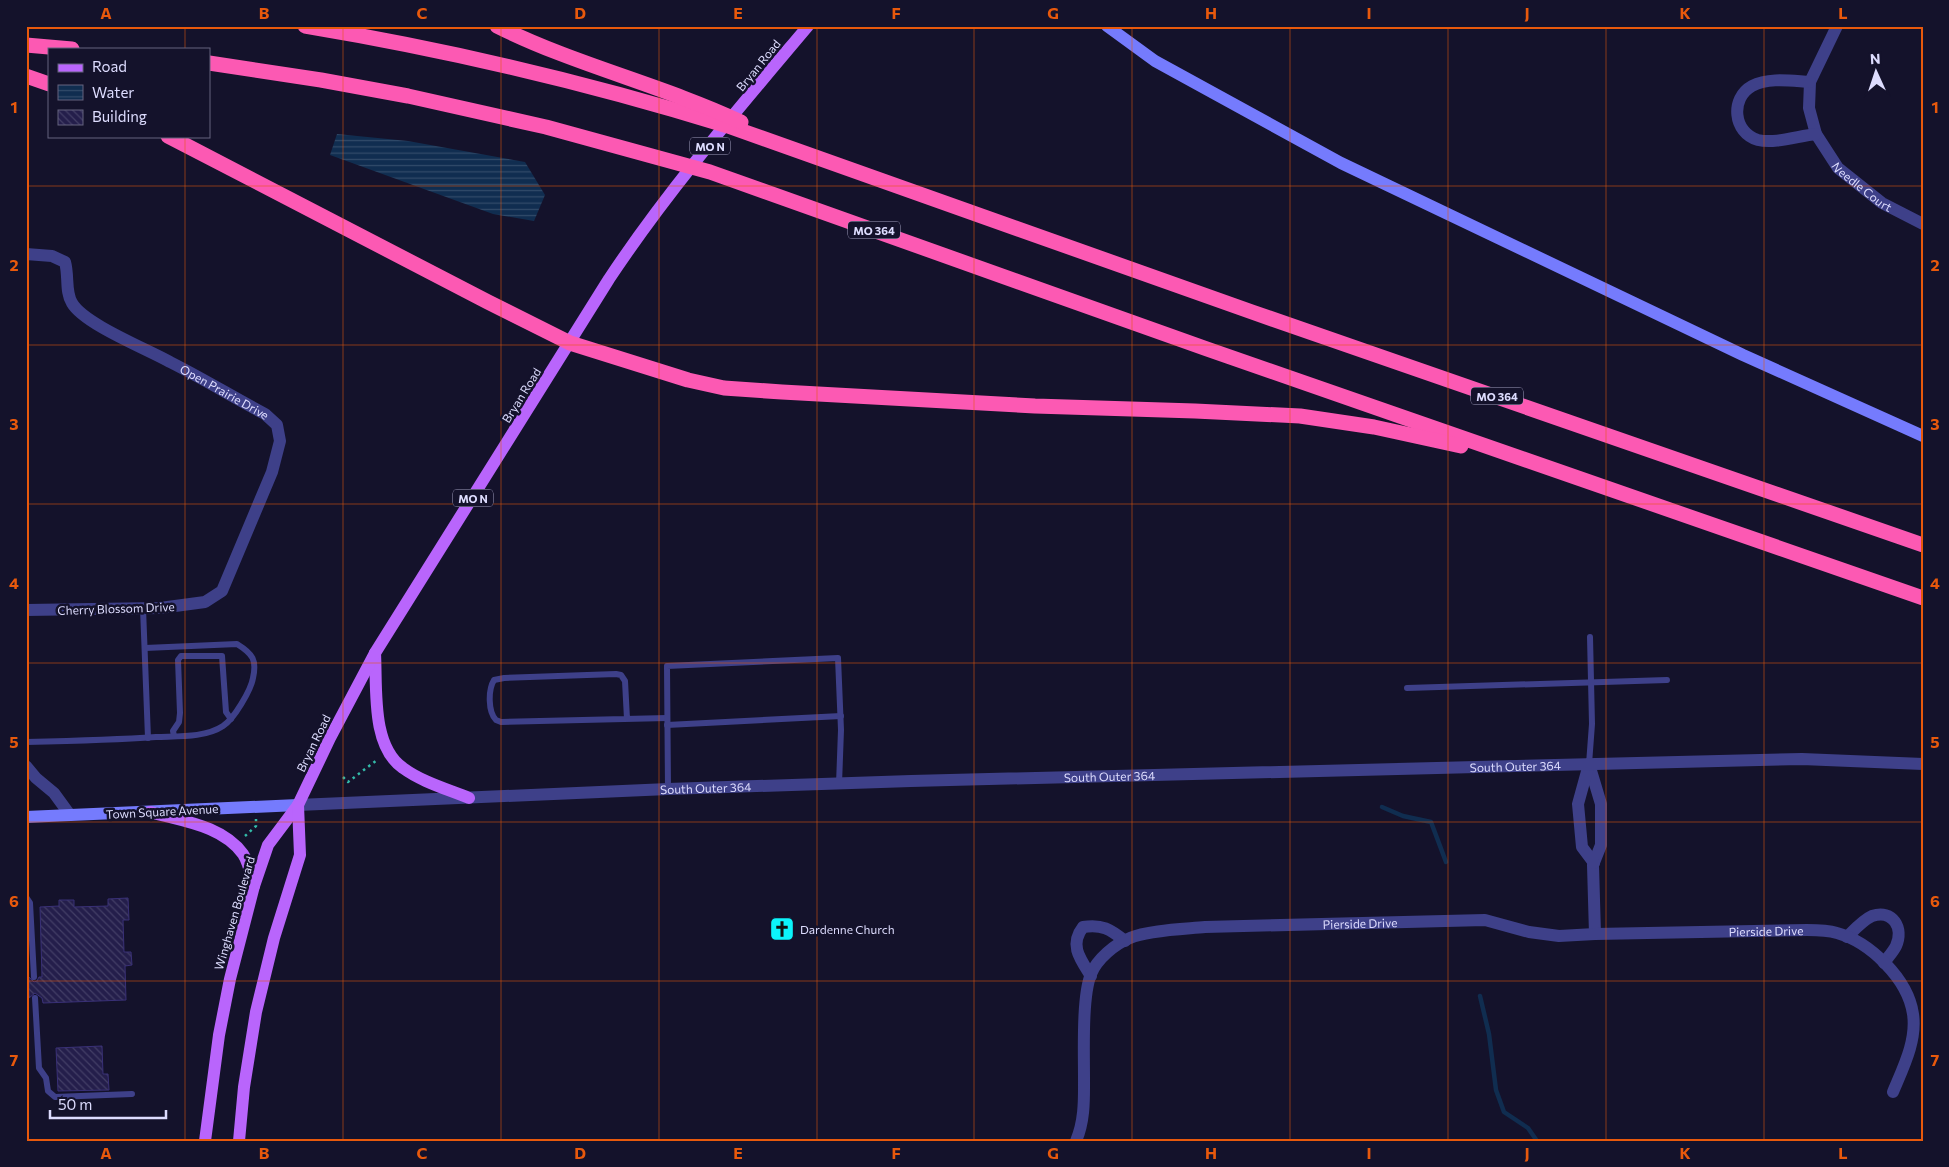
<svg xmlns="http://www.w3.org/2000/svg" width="1949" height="1167" font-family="Commissioner,sans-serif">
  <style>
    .water { fill: url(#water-rules) }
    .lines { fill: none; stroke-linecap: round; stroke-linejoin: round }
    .stream { stroke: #102d50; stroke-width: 4.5 }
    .building { fill: url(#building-back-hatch); stroke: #393077 }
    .path { stroke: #33bba9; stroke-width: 2.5; stroke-dasharray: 2.5 4; stroke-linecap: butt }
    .service { stroke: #3e4089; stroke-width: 6 }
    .minor { stroke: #3e4089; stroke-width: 12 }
    .tertiary { stroke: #3e4089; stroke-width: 12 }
    .secondary { stroke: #757bfd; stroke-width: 12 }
    .primary { stroke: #b965fc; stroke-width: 12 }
    .motorway { stroke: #fc59b3; stroke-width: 15 }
    .grid { fill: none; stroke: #e8590c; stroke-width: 1; stroke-opacity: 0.55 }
    .labels { text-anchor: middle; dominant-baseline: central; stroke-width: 5; stroke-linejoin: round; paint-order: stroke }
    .shield { fill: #14122b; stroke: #a19fbf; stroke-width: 1 }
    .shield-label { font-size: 11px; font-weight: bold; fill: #dddcfe }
    .street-label { font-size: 12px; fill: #dddcfe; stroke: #14122b }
    .poi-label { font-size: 12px; fill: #dddcfe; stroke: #14122b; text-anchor: start }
    .neatline { fill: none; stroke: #e8590c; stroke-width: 2 }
    .grid-label { font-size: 16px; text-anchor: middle; font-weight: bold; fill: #e8590c }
  </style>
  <defs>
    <pattern id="water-rules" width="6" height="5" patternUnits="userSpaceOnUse" patternTransform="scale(1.25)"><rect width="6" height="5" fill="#102d50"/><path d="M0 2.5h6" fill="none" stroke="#324b6a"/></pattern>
    <pattern id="building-back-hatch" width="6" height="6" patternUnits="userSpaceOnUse" patternTransform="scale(1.25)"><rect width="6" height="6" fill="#241e4b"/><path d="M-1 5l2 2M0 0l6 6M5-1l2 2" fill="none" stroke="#433e66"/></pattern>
  </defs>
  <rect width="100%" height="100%" fill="#14122b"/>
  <path class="water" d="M 337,134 L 408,141 L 525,162 L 545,195 L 534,221 L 493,214 L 330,155 Z"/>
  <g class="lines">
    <g class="stream">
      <path d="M 1382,807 L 1403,816 L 1431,822 L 1446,862"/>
      <path d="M 1480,996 L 1489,1034 L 1496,1090 L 1504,1112 L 1528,1128 L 1537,1141"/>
    </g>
  </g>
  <g class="building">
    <path d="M 128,898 L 129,920 L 123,920 L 124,952 L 131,952 L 132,965 L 125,966 L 126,1000 L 43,1003 L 42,998 L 35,993 L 29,998 L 29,977 L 34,982 L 37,981 L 39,977 L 42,977 L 40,907 L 59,906 L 59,900 L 74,900 L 74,907 L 108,906 L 108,899 Z"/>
    <path d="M 102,1046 L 103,1074 L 108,1074 L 109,1090 L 58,1091 L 56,1048 Z"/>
  </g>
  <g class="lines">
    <g class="path">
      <path d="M 343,777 L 348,782 L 377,760"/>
      <path d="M 245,836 L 256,826 L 256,819"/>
    </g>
    <g class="service">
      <path d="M 143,608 L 148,738"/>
      <path d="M 1407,688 L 1667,680"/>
      <path d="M 627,719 L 625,681 L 621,675 L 616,674 L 504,678 L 494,680 C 488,690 488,712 496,720 L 501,722 L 667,718"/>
      <path d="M 667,725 L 841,716"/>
      <path d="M 174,736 L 173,731 L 179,722 L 180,713 L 178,660 L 181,656 L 222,656 L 226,712 L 231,719"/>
      <path d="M 26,742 C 70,741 113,740 156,737 C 177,736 205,738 223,726 C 234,719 251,690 253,678 C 257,660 253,654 237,644 L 145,648"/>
      <path d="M 1589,764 L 1592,724 L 1590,637"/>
      <path d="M 668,789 L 667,666 L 838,658 L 841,730 L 839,784"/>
      <path d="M 26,897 L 30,903 L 34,977"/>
      <path d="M 35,998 L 39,1068 L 46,1078 L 48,1091 L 55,1097 L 132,1094"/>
    </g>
    <g class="minor">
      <path id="s1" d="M 1837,26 L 1810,82 L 1809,108 L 1816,134 L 1838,168 L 1882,203 L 1923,224"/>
      <path d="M 1810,82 C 1792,81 1769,77 1752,86 C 1730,98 1733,133 1758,140 C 1775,144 1798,136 1816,134"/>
      <path id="s2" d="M 26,254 L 52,256 L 65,262 C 69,276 65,292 72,303 C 84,324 147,349 170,362 C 202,378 233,397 265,414 L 277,425 L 280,441 L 272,472 L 222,591 L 205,602 L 160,608 L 26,610"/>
      <path d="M 1589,764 L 1601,804 L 1601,845 L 1593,865 L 1595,934"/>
      <path d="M 1589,764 L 1578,804 L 1582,847 L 1594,863"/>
      <path d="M 26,766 L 36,778 L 54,793 L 70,815"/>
      <path d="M 1847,937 C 1854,930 1863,920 1872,916 C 1893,909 1904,928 1896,946 C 1893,952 1888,957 1884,963"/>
      <path d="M 1091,976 C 1080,959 1069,945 1083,927 C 1102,924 1110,929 1125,941"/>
      <path id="s3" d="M 1076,1141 C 1085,1120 1084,1098 1084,1077 C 1084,1051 1082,996 1091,974 C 1097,959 1115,944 1130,938 C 1148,930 1185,929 1205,927 L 1485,920 L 1529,932 L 1559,936 L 1595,934 L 1807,930 C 1817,930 1827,930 1837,933 C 1870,942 1908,979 1913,1014 C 1917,1041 1903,1068 1893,1092"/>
    </g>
    <path class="tertiary" id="s4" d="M 298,805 L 668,789 L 911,781 L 1802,759 L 1923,764"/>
    <g class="secondary">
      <path d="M 1107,26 L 1155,61 L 1341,163 L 1743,355 L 1923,436"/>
      <path d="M 26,817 L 298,805"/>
    </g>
    <g class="primary">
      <path d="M 375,653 C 377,688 371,746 403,768 C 422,782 447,789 469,798"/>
      <path d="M 150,812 C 181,821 222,825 243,854 C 249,863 251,876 254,886"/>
      <path d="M 205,1141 L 219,1035 L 230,979 L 254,886 L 268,845 L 298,805 L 330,738 L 375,653 L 609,279 C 668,190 739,108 808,26"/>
      <path d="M 239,1141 L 244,1087 L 256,1012 L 274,938 L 300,855 L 298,805"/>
    </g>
    <g class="motorway">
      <path d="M 305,26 C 449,50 589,83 728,126 L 1252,312 L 1923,545"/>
      <path d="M 497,26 C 575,65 662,85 741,122"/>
      <path d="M 26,45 L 72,49"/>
      <path d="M 209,63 L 321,80 L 408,96 L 546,127 L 710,172 L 1207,349 L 1923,598"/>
      <path d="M 26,76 L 49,84"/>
      <path d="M 168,136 L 488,302 L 570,343 L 688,380 L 724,388 L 782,392 L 1035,406 L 1195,411 L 1300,416 L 1374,427 L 1461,446"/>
    </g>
  </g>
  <path class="grid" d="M 185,26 L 185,49M 343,26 L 343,1141M 501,26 L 501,1141M 659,26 L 659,1141M 817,26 L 817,1141M 974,26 L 974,1141M 1132,26 L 1132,1141M 1290,26 L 1290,1141M 1448,26 L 1448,1141M 1606,26 L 1606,1141M 1764,26 L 1764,1141M 185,136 L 185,1141M 26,186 L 1923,186M 26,345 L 1923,345M 26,504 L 1923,504M 26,663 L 1923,663M 26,822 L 1923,822M 26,981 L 1923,981"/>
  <defs>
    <symbol id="church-square" viewBox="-11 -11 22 22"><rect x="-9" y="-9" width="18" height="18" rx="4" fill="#0cf4fb" stroke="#14122b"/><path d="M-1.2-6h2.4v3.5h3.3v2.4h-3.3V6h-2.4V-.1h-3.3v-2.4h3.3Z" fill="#111"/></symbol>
  </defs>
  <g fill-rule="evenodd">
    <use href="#church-square" x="768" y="915" width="28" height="28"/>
  </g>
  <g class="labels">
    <g class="shield">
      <rect x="690" y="137.5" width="40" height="17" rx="4"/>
      <rect x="848" y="221.5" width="52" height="17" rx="4"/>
      <rect x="1471" y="387.5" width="52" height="17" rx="4"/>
      <rect x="453" y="489.5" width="40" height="17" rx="4"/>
    </g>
    <g class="shield-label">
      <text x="710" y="146">MO N</text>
      <text x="874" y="230">MO 364</text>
      <text x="1497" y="396">MO 364</text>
      <text x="473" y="498">MO N</text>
    </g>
    <g class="street-label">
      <text transform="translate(758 65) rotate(-51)">Bryan Road</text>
      <text stroke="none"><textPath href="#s1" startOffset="186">Needle Court</textPath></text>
      <text stroke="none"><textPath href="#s2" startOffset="260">Open Prairie Drive</textPath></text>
      <text transform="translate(521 395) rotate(-58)">Bryan Road</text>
      <text transform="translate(116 608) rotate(-2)">Cherry Blossom Drive</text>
      <text transform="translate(313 743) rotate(-64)">Bryan Road</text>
      <text stroke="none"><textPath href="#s4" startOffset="1218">South Outer 364</textPath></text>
      <text stroke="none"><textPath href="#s4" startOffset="812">South Outer 364</textPath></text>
      <text stroke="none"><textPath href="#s4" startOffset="408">South Outer 364</textPath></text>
      <text transform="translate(162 811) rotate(-3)">Town Square Avenue</text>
      <text transform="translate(234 913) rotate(-74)">Winghaven Boulevard</text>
      <text stroke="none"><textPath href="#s3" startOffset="454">Pierside Drive</textPath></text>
      <text stroke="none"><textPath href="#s3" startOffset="862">Pierside Drive</textPath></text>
    </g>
    <g class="poi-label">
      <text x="800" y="929">Dardenne Church</text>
    </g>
  </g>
  <rect width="1949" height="1167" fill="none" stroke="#14122b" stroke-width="55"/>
  <rect x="48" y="48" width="162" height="90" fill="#14122b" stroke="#64637f"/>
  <rect x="58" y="64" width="25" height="8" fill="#b965fc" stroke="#64637f"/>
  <text x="92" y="72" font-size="15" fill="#dddcfe">Road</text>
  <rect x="58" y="85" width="25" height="15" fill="url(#water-rules)" stroke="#64637f"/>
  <text x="92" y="98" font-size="15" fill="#dddcfe">Water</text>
  <rect x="58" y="110" width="25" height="15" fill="url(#building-back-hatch)" stroke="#64637f"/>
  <text x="92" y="122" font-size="15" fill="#dddcfe">Building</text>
  <g transform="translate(1876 72) rotate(357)" stroke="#14122b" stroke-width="4" paint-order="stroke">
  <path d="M0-4L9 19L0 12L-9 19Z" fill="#dddcfe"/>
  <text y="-8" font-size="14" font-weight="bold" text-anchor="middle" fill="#dddcfe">N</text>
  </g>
  <path d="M50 1110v8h116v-8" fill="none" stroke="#dddcfe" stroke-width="2.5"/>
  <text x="58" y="1110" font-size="15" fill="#dddcfe" stroke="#14122b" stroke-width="4" paint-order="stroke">50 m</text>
  <rect x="28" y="28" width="1894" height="1112" class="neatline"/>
  <g class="grid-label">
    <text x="106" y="19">A</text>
    <text x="264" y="19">B</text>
    <text x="422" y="19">C</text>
    <text x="580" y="19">D</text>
    <text x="738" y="19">E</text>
    <text x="896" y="19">F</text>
    <text x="1053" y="19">G</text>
    <text x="1211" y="19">H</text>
    <text x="1369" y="19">I</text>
    <text x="1527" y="19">J</text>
    <text x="1685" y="19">K</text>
    <text x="1843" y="19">L</text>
    <text x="14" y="113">1</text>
    <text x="1935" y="113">1</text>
    <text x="14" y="271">2</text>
    <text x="1935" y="271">2</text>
    <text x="14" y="430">3</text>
    <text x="1935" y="430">3</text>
    <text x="14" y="589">4</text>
    <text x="1935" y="589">4</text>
    <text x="14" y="748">5</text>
    <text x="1935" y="748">5</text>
    <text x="14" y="907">6</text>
    <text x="1935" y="907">6</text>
    <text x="14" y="1066">7</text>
    <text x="1935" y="1066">7</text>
    <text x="106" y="1159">A</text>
    <text x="264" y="1159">B</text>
    <text x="422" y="1159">C</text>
    <text x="580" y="1159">D</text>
    <text x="738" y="1159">E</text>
    <text x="896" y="1159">F</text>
    <text x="1053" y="1159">G</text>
    <text x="1211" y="1159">H</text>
    <text x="1369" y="1159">I</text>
    <text x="1527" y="1159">J</text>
    <text x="1685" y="1159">K</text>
    <text x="1843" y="1159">L</text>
  </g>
</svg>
